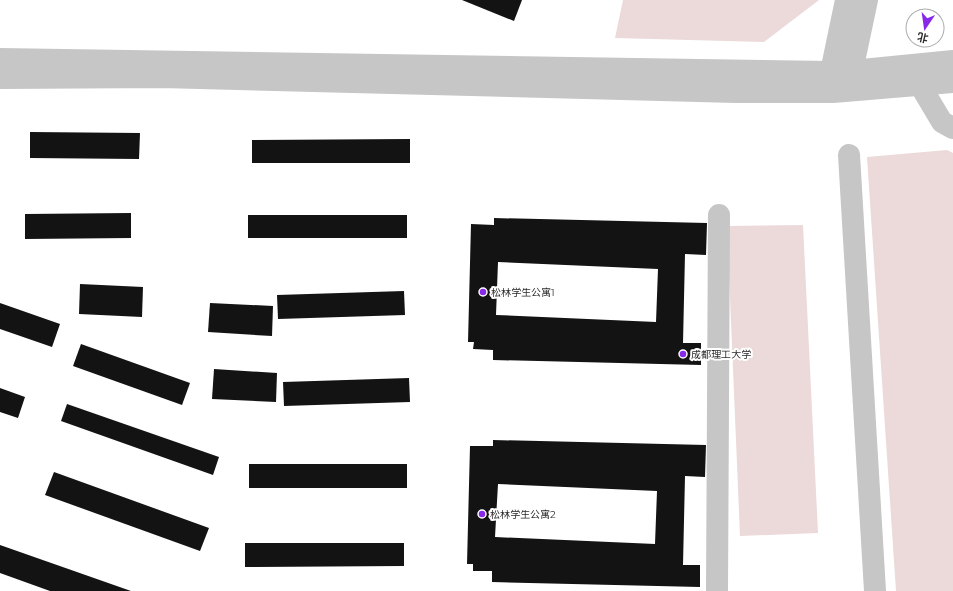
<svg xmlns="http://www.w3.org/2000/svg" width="953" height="591" font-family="Montserrat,'Noto Sans SC',sans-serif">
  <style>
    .green { fill: #ebdad9 }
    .building { fill: #131313; fill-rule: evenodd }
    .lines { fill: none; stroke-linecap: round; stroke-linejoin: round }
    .minor { stroke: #c6c6c6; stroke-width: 22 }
    .poi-dot { fill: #8828ea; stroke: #fff; stroke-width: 1.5 }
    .labels { text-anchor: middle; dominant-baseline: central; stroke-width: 4; stroke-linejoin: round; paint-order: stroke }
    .poi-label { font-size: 10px; fill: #2c2c2c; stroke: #fff; text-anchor: start }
  </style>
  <rect width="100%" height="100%" fill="#fff"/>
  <g class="green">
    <path d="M 623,0 L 819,0 L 764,42 L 615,38 Z"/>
    <path d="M 947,150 L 953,153 L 953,591 L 896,591 L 867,157 Z"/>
    <path d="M 803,225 L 818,533 L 740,536 L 727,226 Z"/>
  </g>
  <g class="building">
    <path d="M 462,0 L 522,0 L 514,21 Z"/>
    <path d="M 30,132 L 140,133 L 139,159 L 30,158 Z"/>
    <path d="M 410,139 L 410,163 L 252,163 L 252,140 Z"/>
    <path d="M 131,213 L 131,238 L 25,239 L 25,214 Z"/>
    <rect x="248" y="215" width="159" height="23"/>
    <path d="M 494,218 L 707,223 L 706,255 L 685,254 L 683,343 L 701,343 L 701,365 L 493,360 L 493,350 L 473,349 L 474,342 L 468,342 L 471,224 L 494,225 ZM 498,262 L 658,269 L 656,322 L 496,315 Z"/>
    <path d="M 80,284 L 143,287 L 142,317 L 79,314 Z"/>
    <path d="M 404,291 L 405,315 L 278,319 L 277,295 Z"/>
    <path d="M 0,303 L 60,324 L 52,347 L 0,329 Z"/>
    <path d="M 210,303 L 273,306 L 272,336 L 208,332 Z"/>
    <path d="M 81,344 L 190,383 L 182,405 L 73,366 Z"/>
    <path d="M 214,369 L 277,373 L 276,402 L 212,399 Z"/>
    <path d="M 409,378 L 410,402 L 284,406 L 283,382 Z"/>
    <path d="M 0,388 L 25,397 L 18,418 L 0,412 Z"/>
    <path d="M 67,404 L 219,457 L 213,475 L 61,421 Z"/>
    <path d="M 493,440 L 706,445 L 705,477 L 685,476 L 683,565 L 700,565 L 700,587 L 492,582 L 492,571 L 473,571 L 473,564 L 467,564 L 470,446 L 493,446 ZM 498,484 L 657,491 L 655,544 L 495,537 Z"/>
    <rect x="249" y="464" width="158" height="24"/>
    <path d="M 54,472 L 209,528 L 200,551 L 45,495 Z"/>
    <path d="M 245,543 L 404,543 L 404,566 L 245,567 Z"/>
    <path d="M 0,545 L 131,591 L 50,591 L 0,573 Z"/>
  </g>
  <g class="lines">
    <g class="minor">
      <path d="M 0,59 L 831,72 L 852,71 L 953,61"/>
      <path d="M 0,78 L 162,77 L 736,92 L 833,92 L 953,82"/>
      <path d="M 832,85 L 831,72 L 846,0"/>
      <path d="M 920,85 L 942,122 L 953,128"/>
      <path d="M 854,86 L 852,71 L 867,0"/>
      <path d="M 849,155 L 875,591"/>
      <path d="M 717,591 L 719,215"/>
    </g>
  </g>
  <g class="poi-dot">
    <circle cx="483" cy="292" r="4"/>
    <circle cx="683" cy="354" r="4"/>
    <circle cx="482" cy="514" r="4"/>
  </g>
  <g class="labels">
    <g class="poi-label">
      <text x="491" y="292">松林学生公寓1</text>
      <text x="691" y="354">成都理工大学</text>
      <text x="490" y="514">松林学生公寓2</text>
    </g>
  </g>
  <g transform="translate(925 28) rotate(193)"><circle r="19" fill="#ffffff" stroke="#ababab"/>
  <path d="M0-3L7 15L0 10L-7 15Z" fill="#8828ea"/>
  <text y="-6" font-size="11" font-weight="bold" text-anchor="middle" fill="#2c2c2c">北</text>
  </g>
</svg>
